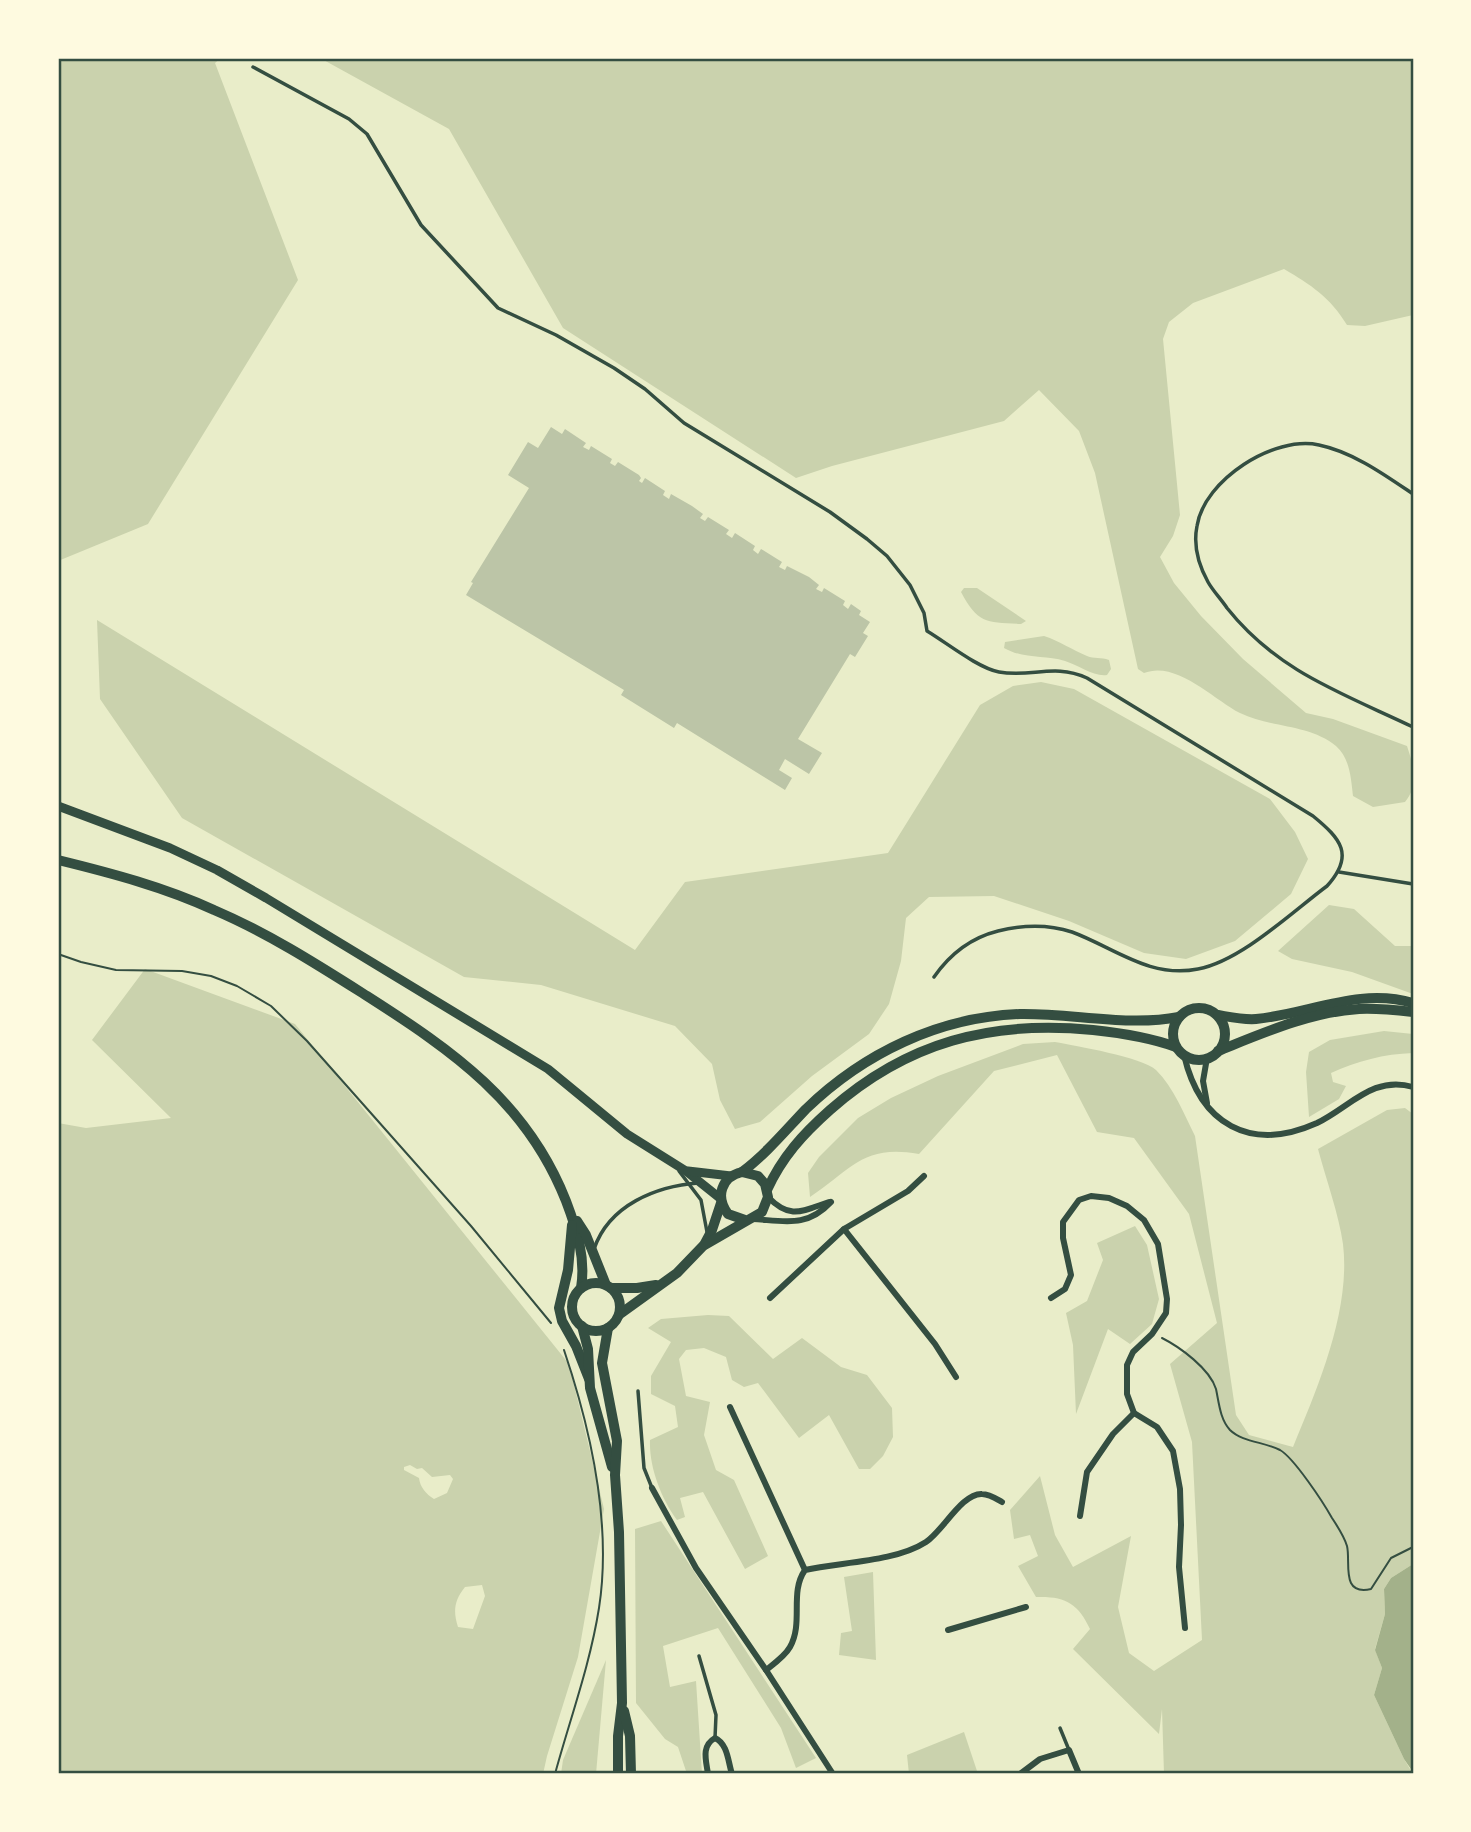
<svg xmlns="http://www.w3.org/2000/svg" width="1471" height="1832" font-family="'Exo 2',sans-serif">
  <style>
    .green { fill: #cad2ad; fill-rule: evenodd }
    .water { fill: #a3b18a }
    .building { fill: #bcc5a7 }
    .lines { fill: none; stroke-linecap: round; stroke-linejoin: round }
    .path { stroke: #344e41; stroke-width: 2 }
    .service { stroke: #344e41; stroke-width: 3.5 }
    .minor { stroke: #344e41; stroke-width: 6 }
    .secondary { stroke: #344e41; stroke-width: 9 }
    .primary { stroke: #344e41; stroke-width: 10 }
    .trunk { stroke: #344e41; stroke-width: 10 }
    .neatline { fill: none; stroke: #344e41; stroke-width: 2.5 }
  </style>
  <rect width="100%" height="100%" fill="#e9edc9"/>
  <g class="green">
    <path d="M 58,58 L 221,58 L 215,63 L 298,280 L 148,524 L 58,561 Z"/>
    <path d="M 320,58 L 1413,58 L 1413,315 L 1365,326 L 1347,325 C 1330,297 1311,285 1284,269 L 1193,303 L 1169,322 L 1163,339 L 1180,515 L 1173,536 L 1160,557 L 1174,583 L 1201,616 L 1243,659 L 1306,713 L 1333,719 L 1407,746 C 1414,767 1419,785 1405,802 L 1373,807 L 1353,796 C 1351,779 1350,758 1336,746 C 1309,724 1270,728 1240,713 C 1213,699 1176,660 1144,673 L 1138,669 L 1095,473 L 1079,431 L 1039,390 L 1004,421 L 832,466 L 796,478 L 563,328 L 449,129 Z"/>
    <path d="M 964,588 L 977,588 L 1026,621 L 1021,624 C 986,622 978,624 961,592 Z"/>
    <path d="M 97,620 L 635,950 L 685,882 L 888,853 L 980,705 L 1013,686 L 1041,682 L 1074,689 L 1270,799 L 1295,832 L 1308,859 L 1291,894 L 1235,941 L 1186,959 L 1144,953 L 1069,921 L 994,896 L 929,897 L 906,918 L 901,961 L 889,1004 L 869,1034 L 812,1076 L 760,1122 L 735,1129 L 720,1100 L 712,1064 L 675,1026 L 541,985 L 464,977 L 182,818 L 100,699 Z"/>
    <path d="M 1044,636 C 1060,641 1072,650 1087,656 C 1094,659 1101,657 1109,660 L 1111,669 L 1107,675 C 1094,677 1078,665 1065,661 C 1044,655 1023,659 1004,648 L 1005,642 Z"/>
    <path d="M 1329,905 L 1354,909 L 1395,946 L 1413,946 L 1413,994 L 1352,972 L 1292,959 L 1278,951 Z"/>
    <path d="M 145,969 L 295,1024 L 569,1364 L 604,1509 L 578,1657 L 547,1756 L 543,1774 L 58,1774 L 58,1123 L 86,1128 L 171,1118 L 92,1040 ZM 410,1465 L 417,1469 L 422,1468 L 432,1477 L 450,1475 L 453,1479 L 447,1493 L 434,1499 C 426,1494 420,1487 419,1478 L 404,1470 L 404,1467 ZM 482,1585 L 485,1596 L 473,1629 L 458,1627 C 453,1611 454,1601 465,1587 Z"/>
    <path d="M 1384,1031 L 1413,1034 L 1413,1053 C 1384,1054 1357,1061 1331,1073 L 1333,1082 L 1346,1086 L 1339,1099 L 1309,1117 L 1306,1072 L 1309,1052 L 1330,1040 Z"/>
    <path d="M 1055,1042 C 1076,1046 1142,1057 1156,1070 C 1174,1088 1184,1114 1195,1136 L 1236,1415 L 1249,1435 L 1293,1447 C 1318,1387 1351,1310 1343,1244 C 1339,1215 1326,1179 1318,1149 L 1387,1110 L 1405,1108 L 1413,1114 L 1413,1564 L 1391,1578 L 1384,1589 L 1385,1614 L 1375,1649 L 1382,1668 L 1374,1695 L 1404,1759 L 1413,1774 L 1164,1774 L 1162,1709 L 1159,1734 L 1073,1649 L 1090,1629 C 1078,1603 1065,1596 1036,1597 L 1018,1566 L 1038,1556 L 1030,1535 L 1014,1539 L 1010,1510 L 1040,1476 L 1055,1535 L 1073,1567 L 1131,1536 L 1118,1607 L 1129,1653 L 1154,1671 L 1202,1640 L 1192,1442 L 1170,1364 L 1217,1323 L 1189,1214 L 1134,1138 L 1097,1132 L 1057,1055 L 994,1071 L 919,1154 C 863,1144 852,1169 810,1197 L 808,1173 L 819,1157 L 858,1118 L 891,1098 L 938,1076 L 1023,1044 Z"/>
    <path d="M 1135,1226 L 1147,1245 L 1159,1299 L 1152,1324 L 1130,1344 L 1108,1329 L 1076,1414 L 1073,1345 L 1066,1313 L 1087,1301 L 1103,1260 L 1097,1243 Z"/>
    <path d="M 708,1315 L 729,1316 L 773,1359 L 802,1338 L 841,1367 L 867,1375 L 892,1408 L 893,1437 L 883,1456 L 870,1469 L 859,1469 L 829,1415 L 799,1438 L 758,1383 L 744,1387 L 732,1380 L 726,1357 L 704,1348 L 686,1350 L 679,1359 L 686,1396 L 710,1402 L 704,1435 L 716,1470 L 734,1480 L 768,1556 L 745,1569 L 703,1492 L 680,1498 L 685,1517 L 677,1520 C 661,1498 649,1467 650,1440 L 678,1427 L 675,1406 L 651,1394 L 651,1376 L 671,1342 L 648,1328 L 661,1319 Z"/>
    <path d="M 661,1521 L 816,1758 L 796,1768 L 781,1728 L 718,1628 L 663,1646 L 670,1687 L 696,1681 L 702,1774 L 687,1774 L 678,1747 L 665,1739 L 636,1703 L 635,1529 Z"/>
    <path d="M 873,1572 L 876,1660 L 839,1655 L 841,1633 L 852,1631 L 844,1577 Z"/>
    <path d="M 606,1660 L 596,1774 L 561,1774 L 563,1760 Z"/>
    <path d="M 964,1732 L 978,1774 L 909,1774 L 907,1755 Z"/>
  </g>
  <path class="water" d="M 1413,1564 L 1413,1772 L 1404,1759 L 1374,1695 L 1382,1668 L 1375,1650 L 1385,1614 L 1384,1589 L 1391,1578 Z"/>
  <path class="building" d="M 551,427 L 562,434 L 565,429 L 586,443 L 583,447 L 589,450 L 591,446 L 612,459 L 610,463 L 615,466 L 618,462 L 639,475 L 641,478 L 639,481 L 642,483 L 645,478 L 665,491 L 663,495 L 669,499 L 671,494 L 692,506 L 703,514 L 700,518 L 705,521 L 708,517 L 729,530 L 726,534 L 732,538 L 735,533 L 755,546 L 753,550 L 758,554 L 761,549 L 782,562 L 779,567 L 785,570 L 787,566 L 809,577 L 819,585 L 816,589 L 822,592 L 824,588 L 845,601 L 843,605 L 848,609 L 851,604 L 861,611 L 859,615 L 870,622 L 863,633 L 868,636 L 855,657 L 850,654 L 798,739 L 822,753 L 809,774 L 785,759 L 779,770 L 792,778 L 785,790 L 677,723 L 674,728 L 621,695 L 624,690 L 466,595 L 473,583 L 471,582 L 529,488 L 508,475 L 528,442 L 538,448 Z"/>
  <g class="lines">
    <g class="path">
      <path d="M 58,954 L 81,962 L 116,970 L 182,971 L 211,976 L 237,986 L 271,1006 L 307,1041 L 471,1226 L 551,1323"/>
      <path d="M 1162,1338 C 1180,1347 1210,1369 1216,1389 C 1219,1403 1220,1419 1230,1430 C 1242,1442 1265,1442 1280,1450 C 1294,1458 1323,1502 1332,1518 C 1338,1527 1344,1536 1347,1546 C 1351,1562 1340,1596 1371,1589 L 1391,1558 L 1413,1547"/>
      <path d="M 555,1774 C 570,1719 590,1665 599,1608 C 612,1524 591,1430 564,1350"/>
    </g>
    <g class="service">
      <path d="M 253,67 L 349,119 L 367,134 L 421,225 L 498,308 L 556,335 L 614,368 L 645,389 L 684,423 L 830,512 L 867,539 L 887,556 L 910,585 L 924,613 L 927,631 C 947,643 978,668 999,672 C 1031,678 1054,663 1087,678 L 1313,816 C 1341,839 1355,855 1327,886 C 1292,912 1241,961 1198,969 C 1150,979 1113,947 1072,932 C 1048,924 1022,925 998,931 C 970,938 950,954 934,977"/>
      <path d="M 1413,494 C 1385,475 1353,452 1319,445 C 1274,435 1204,480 1197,526 C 1193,546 1198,564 1208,582 C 1213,591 1221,599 1227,608 C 1278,672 1342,693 1413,727"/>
      <path d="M 1339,872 L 1413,884"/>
      <path d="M 679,1171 L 701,1200 L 707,1232"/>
      <path d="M 594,1249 C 609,1205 656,1186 699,1183"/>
      <path d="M 638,1391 L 644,1468 L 652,1488"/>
      <path d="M 699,1656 L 716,1715 L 715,1738"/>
      <path d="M 1060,1728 L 1069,1750"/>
    </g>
    <g class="minor">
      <path d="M 1184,1055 C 1200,1124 1250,1153 1317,1123 C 1350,1107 1373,1075 1413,1087"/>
      <path d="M 1207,1103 L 1203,1081 L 1207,1058"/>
      <path d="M 768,1197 C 790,1220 802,1211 829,1202"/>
      <path d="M 753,1219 C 785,1221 807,1228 831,1202"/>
      <path d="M 844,1229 L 935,1344 L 956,1377"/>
      <path d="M 770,1298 L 844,1229 L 908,1191 L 924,1176"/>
      <path d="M 1051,1298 L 1065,1289 L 1071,1275 L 1063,1238 L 1063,1222 L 1079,1200 L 1091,1196 L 1109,1198 L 1127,1206 L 1144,1220 L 1158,1244 L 1167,1299 L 1166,1313 L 1152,1334 L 1133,1352 L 1127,1365 L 1127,1394 L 1134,1413 L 1157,1427 L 1173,1451 L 1180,1489 L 1181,1525 L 1179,1567 L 1185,1628"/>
      <path d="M 730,1407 L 805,1570"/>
      <path d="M 652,1488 L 696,1568 L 766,1670 L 833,1774"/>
      <path d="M 1080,1516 L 1087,1472 L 1113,1434 L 1134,1413"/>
      <path d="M 948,1630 L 1026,1607"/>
      <path d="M 766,1670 C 775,1663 785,1656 790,1647 C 804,1622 789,1593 805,1570 C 841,1562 895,1562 926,1542 C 943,1531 962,1493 982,1494 C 989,1494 995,1498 1002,1502"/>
      <path d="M 708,1774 C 706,1760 701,1746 715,1738 C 728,1744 728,1762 732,1774"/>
      <path d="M 1020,1774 L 1040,1759 L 1069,1750 L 1079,1774"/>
    </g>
    <g class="secondary">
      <path d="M 58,806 L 170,848 L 217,870 L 266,898 L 548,1069 L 627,1134 L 686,1171 L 721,1199"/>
      <path d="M 688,1171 L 731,1176"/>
    </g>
    <g class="primary">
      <circle cx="1199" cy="1034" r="26"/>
      <path d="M 1218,1015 C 1230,1017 1243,1020 1256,1019 C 1309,1014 1359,987 1413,1003"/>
      <path d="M 1218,1051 C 1263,1033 1310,1012 1359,1009 C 1377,1008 1395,1010 1413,1012"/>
      <path d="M 742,1172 C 766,1154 785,1131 806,1109 C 864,1053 939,1017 1020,1014 C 1072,1013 1127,1027 1179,1017"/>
      <path d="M 767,1190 C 782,1157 803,1134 830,1110 C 907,1042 991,1020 1093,1030 C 1121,1033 1149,1037 1176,1047"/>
      <path d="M 704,1245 L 712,1230 L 721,1203"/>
      <path d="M 611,1288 L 637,1288 L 656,1285"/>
      <path d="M 620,1314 L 677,1273 L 703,1246 L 762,1212 L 768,1197 L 765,1184 L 758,1176 L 742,1172 C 721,1177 715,1197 728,1214 L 745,1220"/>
    </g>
    <g class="trunk">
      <path d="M 58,860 C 111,873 164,887 214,910 C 268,933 318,965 367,996 C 453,1051 527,1102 566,1201 C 577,1230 586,1258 581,1288"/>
      <path d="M 577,1221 L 586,1235 L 606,1285"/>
      <path d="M 572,1225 L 568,1270 L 559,1308 L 562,1321 L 576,1346 L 589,1379"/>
      <circle cx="596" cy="1307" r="24"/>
      <path d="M 582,1326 L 588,1349 L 590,1388 L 612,1467"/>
      <path d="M 608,1328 L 602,1363 L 617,1441 L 615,1475 L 619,1532 L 622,1703 L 618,1736 L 618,1774"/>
      <path d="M 624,1711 L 630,1736 L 631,1774"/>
    </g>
  </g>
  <rect width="1471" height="1832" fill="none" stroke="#fefae0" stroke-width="119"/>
  <rect x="60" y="60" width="1352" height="1712" class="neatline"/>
</svg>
